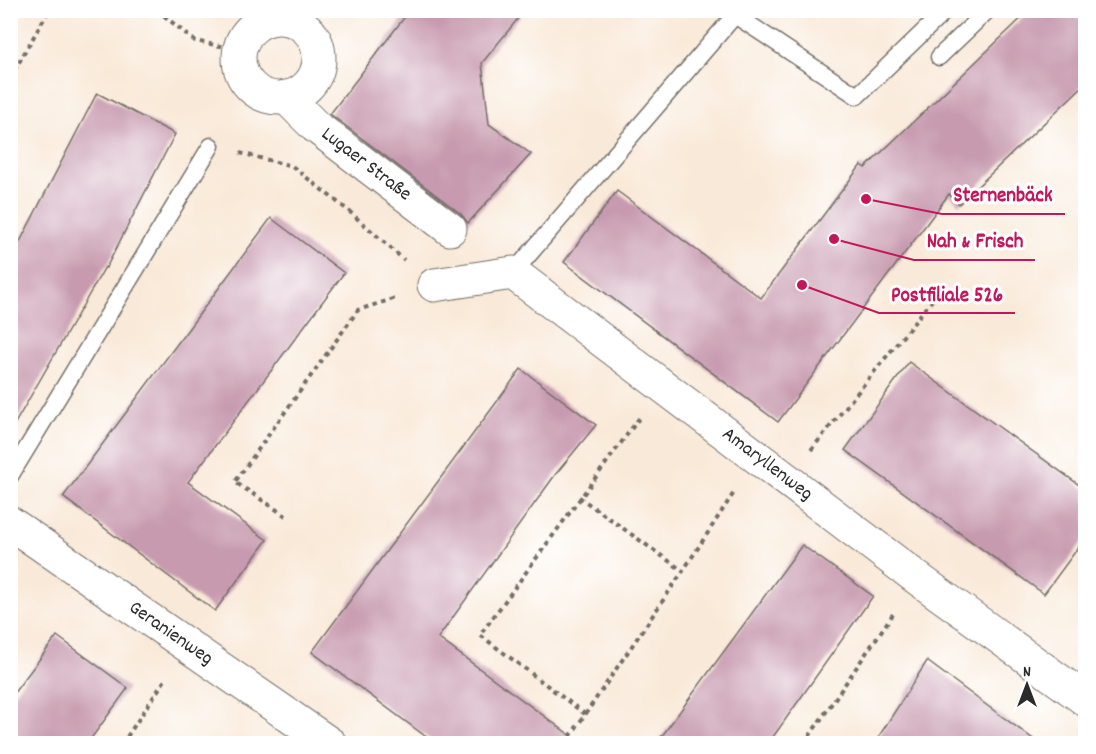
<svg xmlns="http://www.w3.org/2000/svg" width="1096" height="754" font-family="Dekko,sans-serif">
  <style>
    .building { fill: #c79aaf }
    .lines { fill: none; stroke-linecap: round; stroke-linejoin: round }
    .lane-casing { stroke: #736e68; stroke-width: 19 }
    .street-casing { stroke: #736e68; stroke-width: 35 }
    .path { stroke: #736e68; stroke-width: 4; stroke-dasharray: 4.5 4.5; stroke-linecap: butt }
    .lane { stroke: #fff; stroke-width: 16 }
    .street { stroke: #fff; stroke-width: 33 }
    .labels { text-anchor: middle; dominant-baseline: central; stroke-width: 6; stroke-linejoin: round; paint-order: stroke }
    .street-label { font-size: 20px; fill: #2b2b2b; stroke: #fff }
    .leader { fill: none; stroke: #c2185b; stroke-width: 2 }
    .callout-dot { fill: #c2185b; stroke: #fff; stroke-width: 2 }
    .callout-label { font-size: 21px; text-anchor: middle; font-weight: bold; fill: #c2185b; stroke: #fff; stroke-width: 6; stroke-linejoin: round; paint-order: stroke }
  </style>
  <rect width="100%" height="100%" fill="#fff"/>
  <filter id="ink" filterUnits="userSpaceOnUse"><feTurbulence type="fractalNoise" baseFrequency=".0167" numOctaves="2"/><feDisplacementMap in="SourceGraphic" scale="12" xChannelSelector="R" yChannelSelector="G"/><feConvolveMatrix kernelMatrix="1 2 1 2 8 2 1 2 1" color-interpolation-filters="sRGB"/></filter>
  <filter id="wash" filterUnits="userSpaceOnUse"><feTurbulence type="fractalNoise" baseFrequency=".008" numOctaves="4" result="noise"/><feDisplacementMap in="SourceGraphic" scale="24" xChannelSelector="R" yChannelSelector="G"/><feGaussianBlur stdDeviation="1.35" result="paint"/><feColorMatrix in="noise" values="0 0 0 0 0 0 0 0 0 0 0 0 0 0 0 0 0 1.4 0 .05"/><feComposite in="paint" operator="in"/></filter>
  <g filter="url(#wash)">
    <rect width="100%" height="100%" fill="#f9e9d8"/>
    <g id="blocks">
      <g class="building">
        <path d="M 410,10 L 525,10 L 482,63 L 489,124 L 531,154 L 468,223 L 461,214 L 330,114 Z"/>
        <path d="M 1030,10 L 1086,10 L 1086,83 L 959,204 L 949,194 L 778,422 L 564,262 L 617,191 L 761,298 L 861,165 L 865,168 Z"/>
        <path d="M 97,93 L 175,134 L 106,268 L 105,267 L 10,432 L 10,261 Z"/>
        <path d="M 271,218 L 344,273 L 188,482 L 267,540 L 215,611 L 63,497 Z"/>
        <path d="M 909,362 L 1086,490 L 1086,537 L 1044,594 L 845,450 Z"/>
        <path d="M 521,369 L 596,425 L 555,475 L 438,638 L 582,744 L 436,744 L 312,652 Z"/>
        <path d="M 802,545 L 873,596 L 768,744 L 656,744 Z"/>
        <path d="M 57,636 L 128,688 L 87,744 L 10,744 L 10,698 Z"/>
        <path d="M 927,661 L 974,696 L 1040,744 L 874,744 Z"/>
      </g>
    </g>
  </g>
  <g filter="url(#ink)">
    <use href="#blocks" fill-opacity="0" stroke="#736e68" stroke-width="1.5"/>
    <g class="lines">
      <defs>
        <g id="lane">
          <path d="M 939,57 L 988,10"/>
          <path d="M 513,273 L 735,15 L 857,96 L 946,10"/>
          <path d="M 10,476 L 211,146"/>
        </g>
        <g id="street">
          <circle cx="279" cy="58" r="40"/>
          <path id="s1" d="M 286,97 L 315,126 L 450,229"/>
          <path id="s2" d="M 434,285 L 513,273 L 917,578 L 1086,700"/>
          <path id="s3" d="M 10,523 L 330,744"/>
        </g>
      </defs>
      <use href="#lane" class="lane-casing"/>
      <use href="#street" class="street-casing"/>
      <g class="path">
        <path d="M 157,10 L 195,41 L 240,50"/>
        <path d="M 10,78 L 49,10"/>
        <path d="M 240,153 L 292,166 L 350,212 L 404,260"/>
        <path d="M 811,450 L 933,299"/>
        <path d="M 579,497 L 683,571"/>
        <path d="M 286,516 L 235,482 L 358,310 L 396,298"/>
        <path d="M 585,714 L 480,635 L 640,417"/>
        <path d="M 122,744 L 167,677"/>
        <path d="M 565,744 L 683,571 L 735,491"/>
        <path d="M 804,744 L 895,611"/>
      </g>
      <use href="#lane" class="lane"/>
      <use href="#street" class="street"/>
    </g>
  </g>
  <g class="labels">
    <g class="street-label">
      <text stroke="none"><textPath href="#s1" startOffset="105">Lugaer Straße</textPath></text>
      <text stroke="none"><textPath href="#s2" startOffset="398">Amaryllenweg</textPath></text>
      <text stroke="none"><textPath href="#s3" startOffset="195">Geranienweg</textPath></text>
    </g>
  </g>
  <path class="leader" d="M866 199L942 214H1065M834 239L914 260H1035M802 285L879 313H1015"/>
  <g class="callout-dot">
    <circle cx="866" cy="199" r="6"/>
    <circle cx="834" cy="239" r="6"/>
    <circle cx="802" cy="285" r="6"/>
  </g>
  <g class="callout-label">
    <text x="1003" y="201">Sternenbäck</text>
    <text x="975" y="247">Nah &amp; Frisch</text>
    <text x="947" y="301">Postfiliale 526</text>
  </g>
  <rect width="1096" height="754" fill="none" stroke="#fff" stroke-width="36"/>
  <g transform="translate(1027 685)" stroke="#ffffff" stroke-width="4.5" paint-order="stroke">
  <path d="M0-4.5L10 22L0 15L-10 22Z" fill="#2b2b2b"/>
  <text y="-9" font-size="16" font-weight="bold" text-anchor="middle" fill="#2b2b2b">N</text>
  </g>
</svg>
